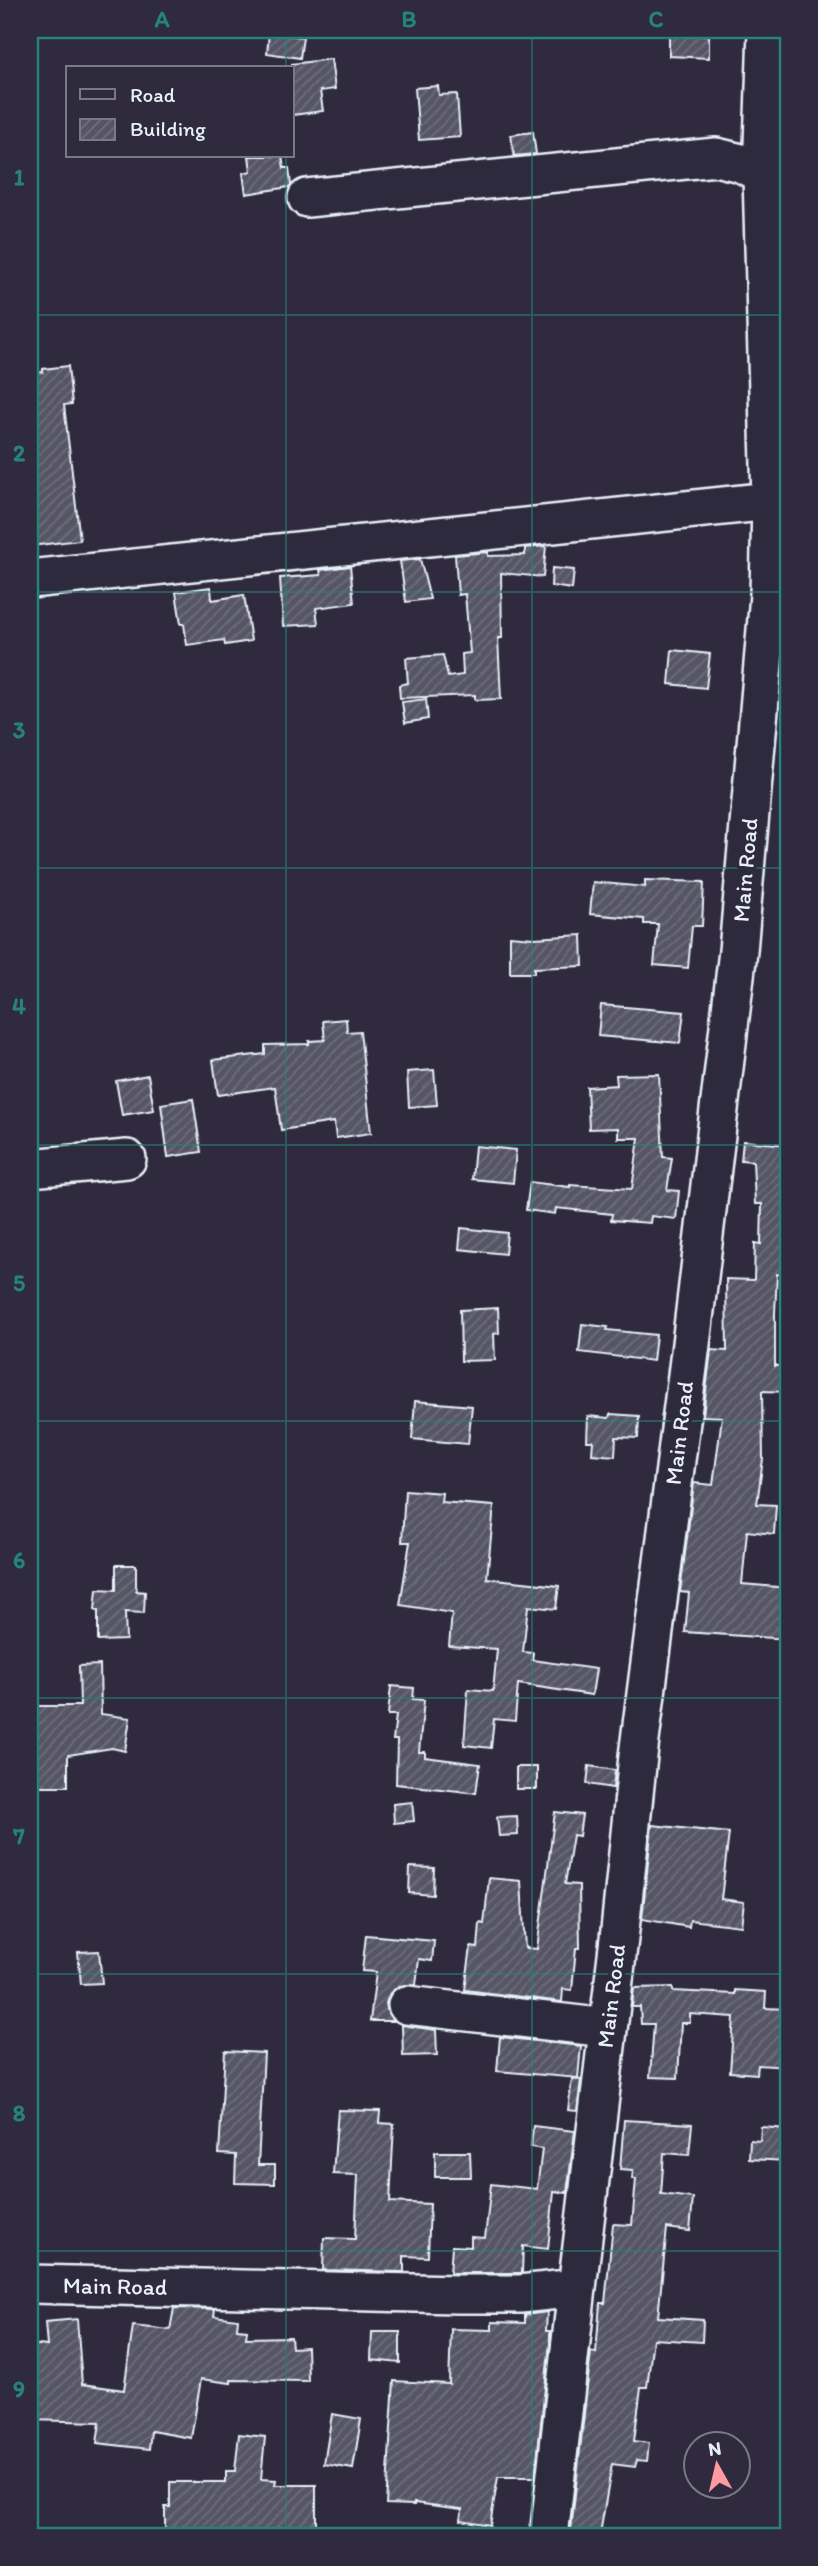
<svg xmlns="http://www.w3.org/2000/svg" width="818" height="2566" font-family="Itim,sans-serif">
  <style>
    .building { fill: url(#building-hatch); stroke: #e8f1f8; stroke-width: 2 }
    .lines { fill: none; stroke-linecap: round; stroke-linejoin: round }
    .minor-casing { stroke: #e8f1f8; stroke-width: 42 }
    .minor { stroke: #2f2a3d; stroke-width: 37 }
    .grid { fill: none; stroke: #25827c; stroke-width: 2; stroke-opacity: 0.55 }
    .labels { text-anchor: middle; dominant-baseline: central; stroke-width: 7; stroke-linejoin: round; paint-order: stroke }
    .street-label { font-size: 23px; fill: #e8f1f8; stroke: #2f2a3d }
    .neatline { fill: none; stroke: #25827c; stroke-width: 2.5 }
    .grid-label { font-size: 23px; text-anchor: middle; font-weight: bold; fill: #25827c }
  </style>
  <defs>
    <pattern id="building-hatch" width="6" height="6" patternUnits="userSpaceOnUse" patternTransform="scale(1.75)"><rect width="6" height="6" fill="#575565"/><path d="M-1 1l2-2M0 6l6-6M5 7l2-2" fill="none" stroke="#6f6e7c"/></pattern>
  </defs>
  <rect width="100%" height="100%" fill="#2f2a3d"/>
  <filter id="ink" filterUnits="userSpaceOnUse"><feTurbulence type="fractalNoise" baseFrequency=".0143" numOctaves="2"/><feDisplacementMap in="SourceGraphic" scale="14" xChannelSelector="R" yChannelSelector="G"/><feConvolveMatrix kernelMatrix="1 2 1 2 8 2 1 2 1" color-interpolation-filters="sRGB"/></filter>
  <g filter="url(#ink)">
    <g class="building">
      <path d="M 269,33 L 303,37 L 300,58 L 267,53 Z"/>
      <path d="M 669,34 L 709,35 L 709,58 L 669,56 Z"/>
      <path d="M 331,59 L 335,89 L 320,91 L 323,111 L 292,115 L 292,64 Z"/>
      <path d="M 438,86 L 439,95 L 457,94 L 460,137 L 419,140 L 415,88 Z"/>
      <path d="M 533,132 L 536,154 L 514,156 L 511,135 Z"/>
      <path d="M 249,156 L 282,156 L 284,168 L 289,168 L 291,185 L 289,187 L 246,194 L 243,173 L 251,171 Z"/>
      <path d="M 68,366 L 72,404 L 64,405 L 80,540 L 30,546 L 30,373 L 43,372 L 43,369 Z"/>
      <path d="M 546,546 L 543,577 L 501,573 L 502,638 L 498,638 L 501,699 L 475,700 L 475,695 L 400,698 L 399,685 L 408,683 L 406,658 L 443,655 L 448,677 L 463,675 L 462,654 L 470,653 L 465,594 L 458,595 L 455,555 L 488,552 L 488,556 L 525,555 L 525,548 Z"/>
      <path d="M 420,559 L 430,599 L 406,602 L 400,561 Z"/>
      <path d="M 350,566 L 354,603 L 316,608 L 318,624 L 283,626 L 280,578 L 321,575 L 320,570 Z"/>
      <path d="M 552,568 L 574,570 L 572,589 L 551,586 Z"/>
      <path d="M 211,587 L 212,600 L 244,595 L 251,641 L 225,645 L 224,640 L 187,645 L 184,624 L 181,624 L 176,592 Z"/>
      <path d="M 672,650 L 710,654 L 706,688 L 669,684 Z"/>
      <path d="M 426,699 L 428,719 L 405,723 L 402,702 Z"/>
      <path d="M 645,880 L 704,882 L 702,926 L 692,926 L 688,968 L 654,965 L 658,924 L 644,924 L 644,919 L 590,914 L 593,882 L 645,887 Z"/>
      <path d="M 582,935 L 583,966 L 534,968 L 534,973 L 510,973 L 510,936 L 534,938 Z"/>
      <path d="M 601,1005 L 684,1012 L 680,1043 L 598,1036 Z"/>
      <path d="M 346,1019 L 347,1032 L 360,1031 L 371,1133 L 336,1138 L 334,1122 L 281,1130 L 275,1087 L 218,1095 L 213,1060 L 265,1054 L 265,1045 L 309,1044 L 309,1041 L 325,1040 L 323,1021 Z"/>
      <path d="M 434,1070 L 437,1105 L 409,1107 L 407,1072 Z"/>
      <path d="M 659,1074 L 663,1157 L 672,1158 L 667,1190 L 679,1191 L 676,1219 L 651,1216 L 650,1223 L 611,1220 L 612,1214 L 556,1208 L 555,1214 L 526,1210 L 530,1182 L 570,1187 L 570,1185 L 632,1189 L 639,1138 L 618,1138 L 618,1128 L 589,1129 L 587,1087 L 617,1085 L 616,1075 Z"/>
      <path d="M 148,1075 L 154,1110 L 122,1115 L 116,1081 Z"/>
      <path d="M 193,1099 L 201,1152 L 168,1157 L 161,1104 Z"/>
      <path d="M 743,1141 L 788,1145 L 788,1275 L 777,1274 L 775,1313 L 775,1366 L 788,1366 L 788,1392 L 762,1391 L 763,1459 L 757,1504 L 776,1505 L 774,1534 L 747,1531 L 742,1584 L 788,1588 L 788,1639 L 685,1632 L 689,1593 L 680,1592 L 694,1483 L 713,1485 L 722,1417 L 703,1416 L 711,1350 L 727,1351 L 726,1279 L 754,1280 L 755,1243 L 761,1244 L 762,1204 L 755,1204 L 753,1161 L 741,1160 Z"/>
      <path d="M 475,1146 L 516,1150 L 513,1183 L 472,1179 Z"/>
      <path d="M 461,1228 L 507,1233 L 505,1254 L 459,1249 Z"/>
      <path d="M 498,1308 L 499,1333 L 494,1334 L 495,1360 L 461,1361 L 460,1310 Z"/>
      <path d="M 582,1324 L 608,1327 L 607,1330 L 656,1335 L 653,1361 L 579,1352 Z"/>
      <path d="M 415,1401 L 472,1406 L 468,1444 L 412,1439 Z"/>
      <path d="M 610,1414 L 639,1416 L 638,1438 L 616,1437 L 615,1456 L 592,1454 L 593,1441 L 587,1441 L 588,1416 L 609,1418 Z"/>
      <path d="M 405,1490 L 442,1493 L 441,1502 L 494,1506 L 487,1578 L 559,1586 L 556,1609 L 528,1606 L 523,1652 L 533,1653 L 532,1660 L 596,1669 L 592,1695 L 518,1684 L 515,1721 L 494,1719 L 491,1748 L 464,1745 L 468,1689 L 493,1691 L 497,1649 L 449,1646 L 452,1613 L 400,1605 L 410,1542 L 402,1542 Z"/>
      <path d="M 116,1565 L 136,1565 L 136,1591 L 145,1592 L 144,1613 L 125,1612 L 126,1640 L 98,1641 L 98,1611 L 95,1610 L 97,1589 L 116,1590 Z"/>
      <path d="M 100,1665 L 101,1714 L 130,1718 L 125,1751 L 112,1748 L 68,1755 L 68,1786 L 30,1786 L 30,1706 L 80,1706 L 79,1666 Z"/>
      <path d="M 391,1686 L 414,1688 L 413,1699 L 424,1700 L 419,1752 L 425,1752 L 425,1757 L 480,1764 L 476,1793 L 396,1784 L 397,1740 L 393,1740 L 396,1715 L 388,1715 Z"/>
      <path d="M 589,1766 L 615,1770 L 613,1788 L 587,1784 Z"/>
      <rect x="516" y="1767" width="21" height="22"/>
      <path d="M 412,1802 L 414,1821 L 394,1823 L 393,1804 Z"/>
      <path d="M 555,1812 L 582,1815 L 579,1836 L 573,1835 L 565,1884 L 579,1885 L 580,1948 L 576,1948 L 572,1990 L 563,1989 L 562,2002 L 465,1990 L 471,1947 L 478,1948 L 480,1923 L 484,1924 L 489,1878 L 521,1881 L 525,1948 L 537,1949 Z"/>
      <path d="M 517,1816 L 518,1835 L 499,1836 L 497,1817 Z"/>
      <path d="M 652,1825 L 729,1833 L 721,1899 L 744,1902 L 741,1926 L 690,1920 L 689,1927 L 642,1919 Z"/>
      <path d="M 410,1867 L 434,1868 L 433,1895 L 409,1893 Z"/>
      <path d="M 366,1935 L 434,1941 L 432,1961 L 419,1959 L 416,1985 L 399,1986 L 390,1993 L 386,2003 L 388,2013 L 393,2021 L 370,2021 L 376,1972 L 362,1971 Z"/>
      <path d="M 99,1951 L 102,1983 L 81,1984 L 78,1952 Z"/>
      <path d="M 673,1987 L 673,1991 L 735,1994 L 735,1990 L 766,1992 L 765,2008 L 788,2009 L 788,2067 L 758,2065 L 757,2074 L 730,2072 L 734,2017 L 690,2014 L 690,2023 L 681,2023 L 678,2078 L 650,2077 L 654,2024 L 641,2024 L 640,2007 L 632,2007 L 634,1988 Z"/>
      <path d="M 402,2025 L 436,2030 L 437,2055 L 403,2056 Z"/>
      <path d="M 500,2037 L 581,2046 L 578,2078 L 497,2071 Z"/>
      <path d="M 225,2051 L 264,2053 L 258,2165 L 275,2165 L 275,2184 L 235,2183 L 236,2155 L 219,2154 Z"/>
      <path d="M 572,2079 L 581,2080 L 577,2111 L 568,2110 Z"/>
      <path d="M 338,2110 L 380,2111 L 379,2123 L 394,2124 L 390,2202 L 430,2204 L 428,2257 L 404,2256 L 404,2272 L 323,2270 L 324,2238 L 355,2239 L 358,2175 L 333,2174 Z"/>
      <path d="M 624,2120 L 692,2124 L 689,2155 L 664,2153 L 661,2194 L 693,2198 L 690,2231 L 667,2228 L 658,2317 L 703,2320 L 702,2342 L 653,2339 L 647,2387 L 641,2387 L 634,2441 L 649,2443 L 647,2461 L 637,2460 L 635,2467 L 612,2464 L 600,2534 L 571,2530 L 591,2352 L 596,2353 L 600,2303 L 605,2303 L 613,2224 L 632,2225 L 636,2179 L 632,2179 L 633,2170 L 620,2169 Z"/>
      <path d="M 533,2126 L 575,2131 L 567,2193 L 554,2191 L 548,2249 L 523,2246 L 522,2273 L 450,2273 L 452,2246 L 471,2247 L 471,2237 L 485,2238 L 491,2184 L 537,2189 L 542,2149 L 531,2147 Z"/>
      <path d="M 761,2127 L 788,2129 L 788,2161 L 749,2159 L 750,2140 L 760,2141 Z"/>
      <path d="M 435,2152 L 470,2152 L 471,2177 L 435,2177 Z"/>
      <path d="M 174,2308 L 215,2309 L 214,2316 L 238,2319 L 237,2329 L 247,2330 L 246,2338 L 291,2337 L 292,2348 L 307,2347 L 308,2381 L 231,2380 L 231,2383 L 201,2379 L 191,2438 L 151,2431 L 149,2449 L 97,2443 L 100,2422 L 30,2420 L 30,2344 L 47,2346 L 45,2322 L 77,2319 L 82,2384 L 124,2390 L 133,2326 L 170,2330 Z"/>
      <path d="M 547,2312 L 546,2331 L 550,2331 L 550,2343 L 535,2477 L 498,2477 L 490,2525 L 461,2520 L 462,2509 L 414,2503 L 414,2505 L 386,2504 L 394,2381 L 449,2384 L 451,2329 L 492,2330 L 492,2322 L 525,2323 L 525,2315 Z"/>
      <path d="M 372,2332 L 400,2332 L 400,2363 L 371,2360 Z"/>
      <path d="M 332,2414 L 361,2419 L 353,2469 L 324,2464 Z"/>
      <path d="M 239,2434 L 265,2437 L 261,2479 L 276,2480 L 275,2485 L 316,2485 L 316,2536 L 165,2536 L 165,2507 L 170,2507 L 170,2482 L 226,2482 L 226,2471 L 235,2471 Z"/>
    </g>
    <g class="lines">
      <defs>
        <g id="minor">
          <path d="M 307,198 L 716,157 L 741,163 L 762,174"/>
          <path d="M 30,579 L 771,501"/>
          <path d="M 30,1168 L 127,1159"/>
          <path d="M 407,2005 L 607,2028"/>
          <path d="M 30,2284 L 457,2294 L 520,2294 L 577,2288 L 620,1930 L 638,1756 L 691,1344 L 738,951 L 769,595 L 771,501 L 762,174 L 767,30"/>
          <path d="M 549,2536 L 577,2288"/>
        </g>
      </defs>
      <use href="#minor" class="minor-casing"/>
      <use href="#minor" class="minor"/>
    </g>
  </g>
  <path class="grid" d="M 286,30 L 286,68M 532,30 L 532,2536M 286,156 L 286,2536M 30,315 L 788,315M 30,592 L 788,592M 30,868 L 788,868M 30,1145 L 788,1145M 30,1421 L 788,1421M 30,1698 L 788,1698M 30,1974 L 788,1974M 30,2251 L 788,2251"/>
  <g class="labels">
    <g class="street-label">
      <text transform="translate(745 870) rotate(-85)">Main Road</text>
      <text transform="translate(679 1433) rotate(-83)">Main Road</text>
      <text transform="translate(611 1996) rotate(-83)">Main Road</text>
      <text transform="translate(115 2286) rotate(1)">Main Road</text>
    </g>
  </g>
  <rect width="818" height="2566" fill="none" stroke="#2f2a3d" stroke-width="77"/>
  <rect x="66" y="66" width="228" height="91" fill="#2f2a3d" stroke="#797a88" stroke-width="2"/>
  <rect x="80" y="89" width="35" height="10" fill="#2f2a3d" stroke="#797a88" stroke-width="2"/>
  <text x="130" y="102" font-size="21" fill="#e8f1f8">Road</text>
  <rect x="80" y="119" width="35" height="21" fill="url(#building-hatch)" stroke="#797a88" stroke-width="2"/>
  <text x="130" y="136" font-size="21" fill="#e8f1f8">Building</text>
  <g transform="translate(717 2465) rotate(352)"><circle r="33" fill="#2f2a3d" stroke="#797a88" stroke-width="2"/>
  <path d="M0-5L12 26L0 18L-12 26Z" fill="#ff9aa2"/>
  <text y="-10" font-size="19" font-weight="bold" text-anchor="middle" fill="#e8f1f8">N</text>
  </g>
  <rect x="38" y="38" width="742" height="2490" class="neatline"/>
  <g class="grid-label">
    <text x="162" y="27">A</text>
    <text x="409" y="27">B</text>
    <text x="656" y="27">C</text>
    <text x="19" y="185">1</text>
    <text x="19" y="461">2</text>
    <text x="19" y="738">3</text>
    <text x="19" y="1014">4</text>
    <text x="19" y="1291">5</text>
    <text x="19" y="1568">6</text>
    <text x="19" y="1844">7</text>
    <text x="19" y="2121">8</text>
    <text x="19" y="2397">9</text>
  </g>
</svg>
